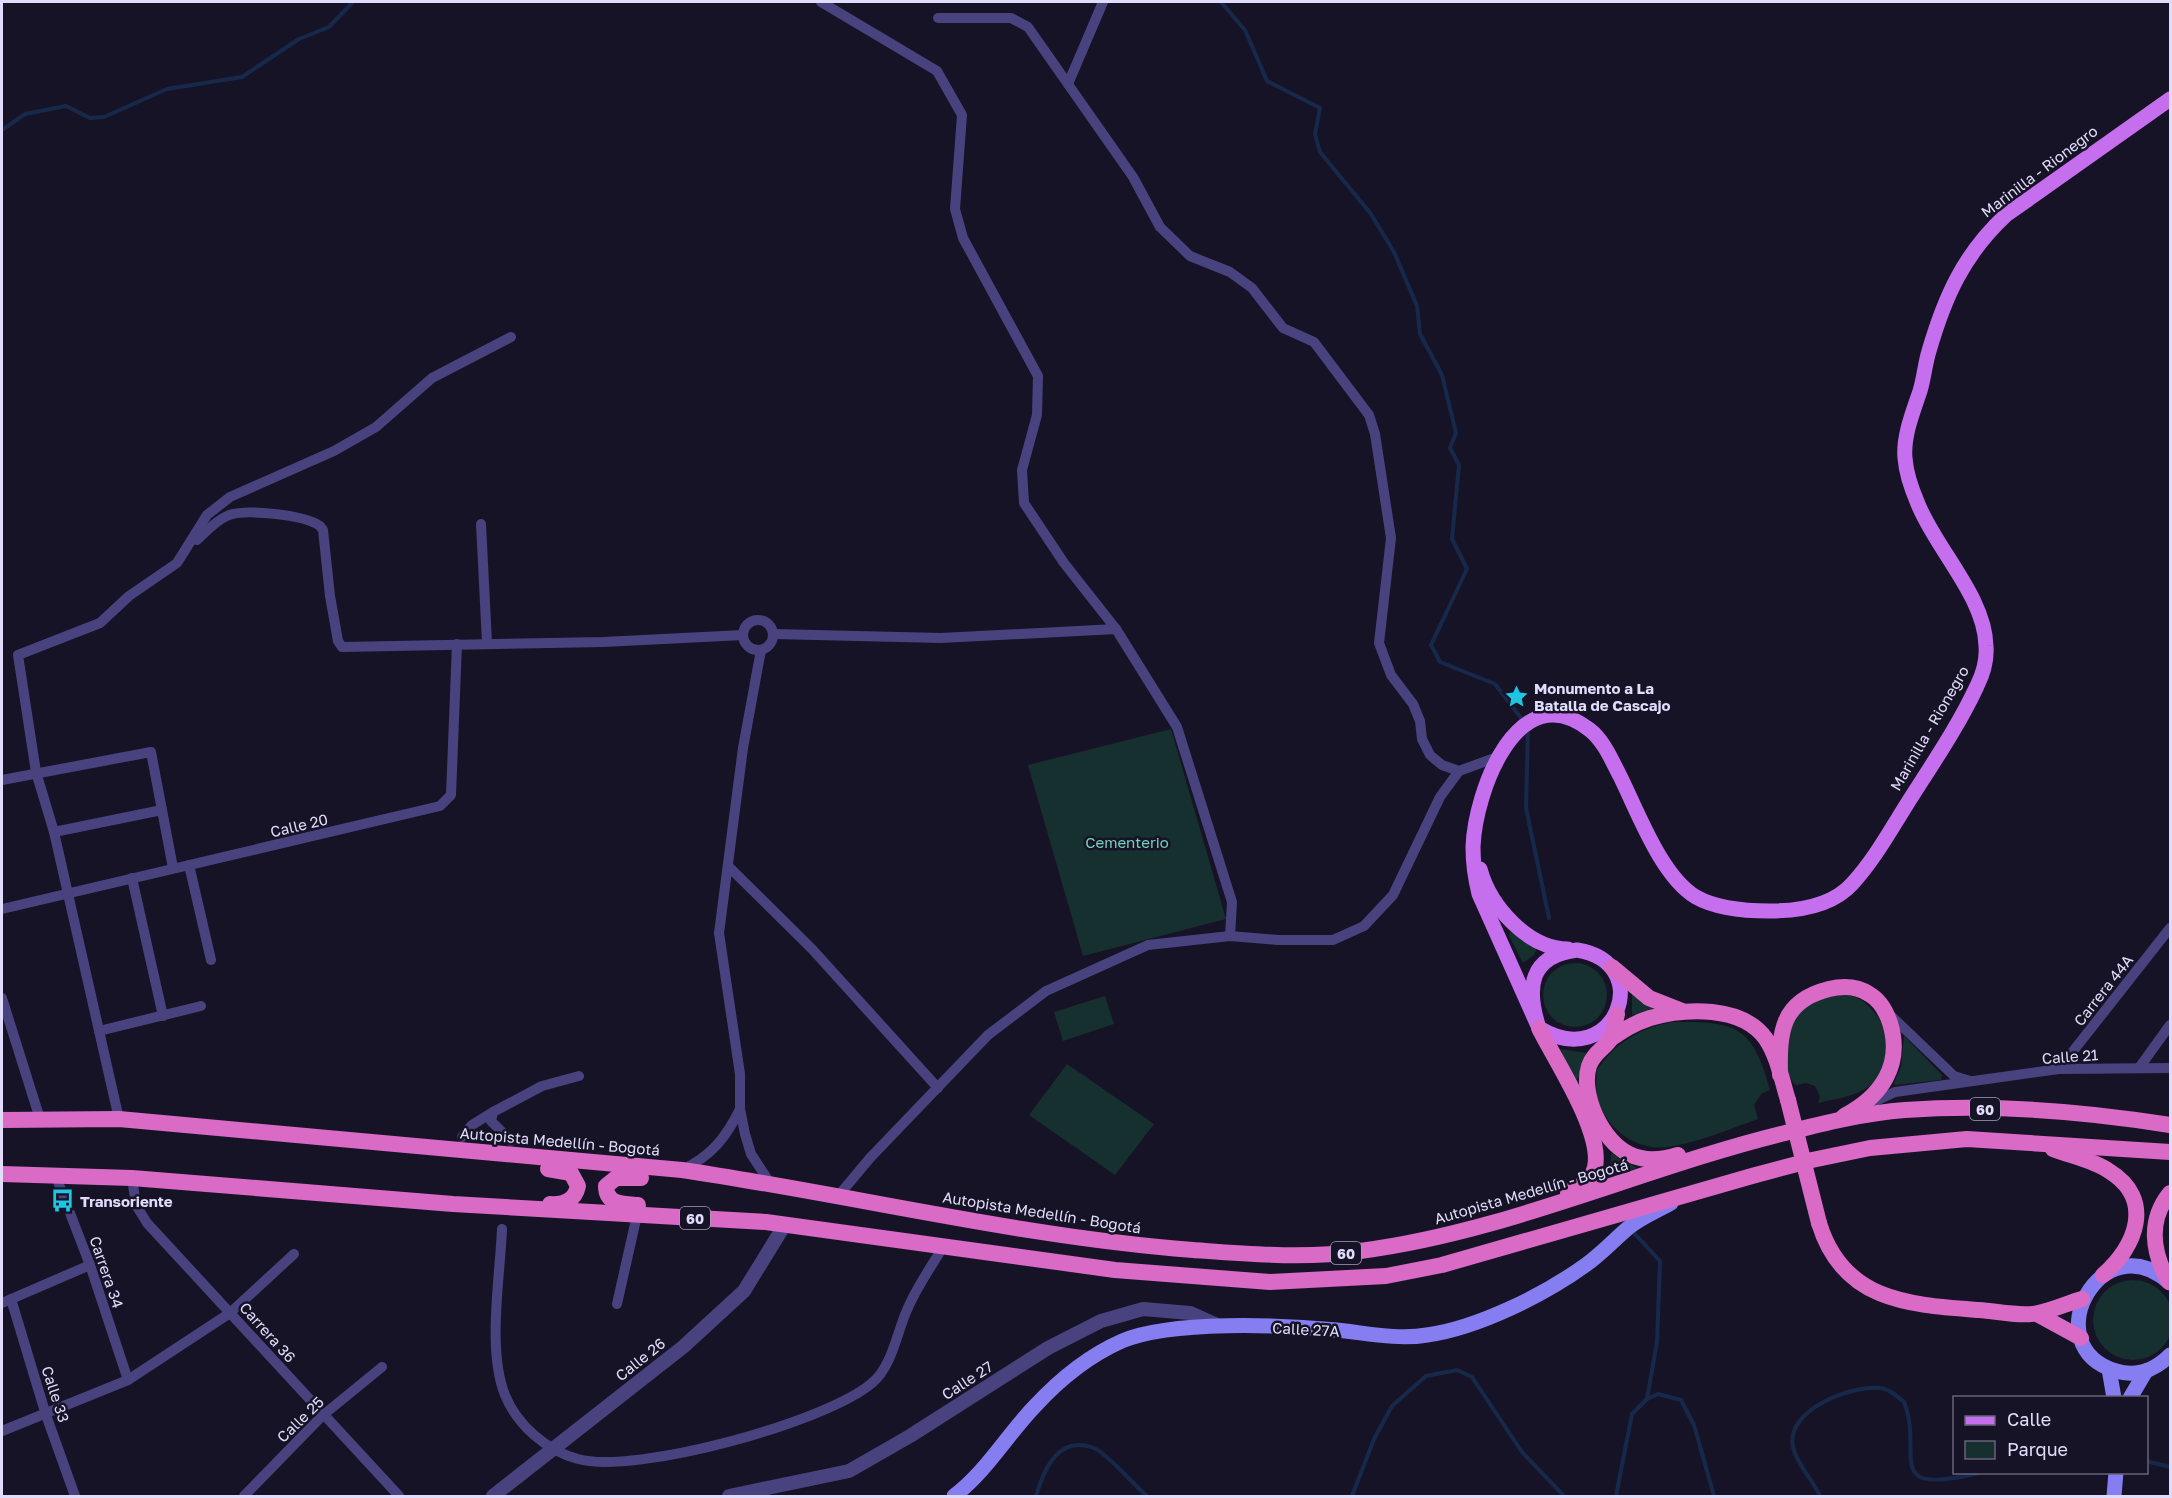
<svg xmlns="http://www.w3.org/2000/svg" width="2172" height="1498" font-family="'Golos Text',sans-serif">
  <style>
    .green { fill: #162f2f }
    .lines { fill: none; stroke-linecap: round; stroke-linejoin: round }
    .stream { stroke: #17294a; stroke-width: 4 }
    .minor { stroke: #48437f; stroke-width: 10 }
    .tertiary { stroke: #48437f; stroke-width: 14 }
    .secondary { stroke: #867ef0; stroke-width: 15 }
    .primary { stroke: #c56fee; stroke-width: 15 }
    .trunk { stroke: #d96ac6; stroke-width: 16 }
    .trunk-bridge { stroke: #d96ac6; stroke-width: 16 }
    .labels { text-anchor: middle; dominant-baseline: central; stroke-width: 5; stroke-linejoin: round; paint-order: stroke }
    .shield { fill: #171326; stroke: #a4a0bb; stroke-width: 1.5 }
    .shield-label { font-size: 14px; font-weight: bold; fill: #e1dcfb }
    .street-label { font-size: 15px; fill: #e1dcfb; stroke: #171326 }
    .poi-label { font-size: 15px; font-weight: bold; fill: #e1dcfb; stroke: #171326; text-anchor: start }
    .park-label { font-size: 15px; fill: #6fd3bf; stroke: #171326 }
  </style>
  <rect width="100%" height="100%" fill="#171326"/>
  <g class="green">
    <path d="M 1171,729 L 1226,919 L 1083,956 L 1028,765 Z"/>
    <path d="M 1511,929 L 1537,948 L 1534,955 L 1523,963 L 1509,936 Z"/>
    <circle cx="1575" cy="995" r="32"/>
    <path d="M 1632,994 L 1654,1008 L 1632,1015 Z"/>
    <path d="M 1847,994 C 1884,1003 1902,1057 1872,1084 C 1859,1096 1835,1099 1818,1103 L 1820,1096 L 1815,1086 L 1806,1083 L 1796,1085 C 1785,1078 1785,1045 1788,1032 C 1789,1026 1798,1013 1803,1008 C 1814,998 1833,996 1847,994 Z"/>
    <path d="M 1105,996 L 1114,1024 L 1063,1041 L 1054,1012 Z"/>
    <path d="M 1673,1022 C 1736,1021 1753,1026 1770,1090 L 1762,1093 L 1754,1105 L 1758,1119 C 1729,1129 1698,1143 1668,1147 C 1638,1151 1609,1131 1599,1103 C 1595,1093 1596,1080 1597,1070 C 1615,1043 1641,1027 1673,1022 Z"/>
    <path d="M 1904,1036 L 1942,1075 L 1941,1080 L 1895,1085 L 1894,1083 L 1901,1067 Z"/>
    <path d="M 1560,1049 L 1587,1053 L 1578,1079 L 1574,1079 Z"/>
    <path d="M 1067,1064 L 1154,1124 L 1115,1175 L 1029,1115 Z"/>
    <path d="M 1611,1153 L 1637,1168 L 1608,1177 L 1606,1173 L 1611,1161 Z"/>
    <circle cx="2133" cy="1320" r="40"/>
  </g>
  <g class="lines">
    <g class="stream">
      <path d="M 1221,2 L 1245,30 L 1267,81 L 1320,108 L 1315,134 L 1320,152 L 1371,214 L 1394,252 L 1417,306 L 1420,334 L 1442,375 L 1456,433 L 1450,448 L 1459,465 L 1452,539 L 1467,569 L 1431,645 L 1440,662 L 1495,684 L 1524,722"/>
      <path d="M 2,130 L 25,114 L 66,106 L 90,118 L 104,117 L 167,89 L 242,77 L 299,39 L 329,27 L 353,2"/>
      <path d="M 1528,728 L 1526,808 L 1549,918"/>
      <path d="M 1634,1233 L 1660,1261 L 1657,1342 L 1647,1399"/>
      <path d="M 2146,1461 L 2170,1467"/>
      <path d="M 1036,1496 C 1044,1469 1059,1433 1096,1449 C 1107,1454 1135,1486 1147,1496"/>
      <path d="M 1352,1496 L 1374,1439 L 1392,1406 L 1426,1376 L 1457,1370 L 1472,1377 L 1522,1452 L 1564,1496"/>
      <path d="M 1616,1496 L 1632,1414 L 1647,1399 L 1658,1394 L 1681,1400 L 1694,1425 L 1714,1496"/>
      <path d="M 1820,1496 C 1813,1480 1797,1465 1793,1447 C 1785,1410 1851,1385 1880,1388 C 1889,1389 1897,1396 1904,1402 C 1925,1455 1878,1498 1983,1472"/>
    </g>
    <g class="minor">
      <path d="M 821,2 L 937,71 L 962,115 L 955,209 L 963,238 L 1038,376 L 1037,415 L 1022,470 L 1024,503 L 1064,563 L 1116,629 L 1177,727 L 1232,902 L 1230,936"/>
      <path d="M 938,18 L 1011,18 L 1028,27 L 1133,177 L 1160,227 L 1190,256 L 1230,272 L 1252,288 L 1283,328 L 1314,342 L 1369,415 L 1375,434 L 1391,538 L 1379,643 L 1391,675 L 1413,704 L 1420,721 L 1422,739 L 1430,755 L 1442,765 L 1459,771"/>
      <path d="M 1068,84 L 1103,2"/>
      <path d="M 481,524 L 487,643"/>
      <path d="M 197,540 C 206,532 215,521 227,516 C 244,508 305,515 320,526 L 323,530 L 330,596 L 338,641 L 342,647 L 603,642 L 743,635"/>
      <circle cx="758" cy="635" r="15"/>
      <path d="M 774,634 L 941,638 L 1116,629"/>
      <path d="M 761,650 L 743,748 L 719,933 L 740,1074 L 740,1109 L 745,1134 L 751,1154 L 770,1183"/>
      <path d="M 2,780 L 151,752 L 173,868"/>
      <path d="M 54,832 L 162,810"/>
      <path d="M 189,865 L 211,960"/>
      <path d="M 728,866 L 812,949 L 938,1088"/>
      <path d="M 132,878 L 163,1016"/>
      <path d="M 2,909 L 440,806 L 451,795 L 457,644"/>
      <path d="M 2,998 L 40,1119"/>
      <path d="M 1888,1013 L 1954,1076 L 1970,1081"/>
      <path d="M 99,1031 L 201,1006"/>
      <path d="M 2139,1068 L 2170,1025"/>
      <path d="M 2059,1069 L 2170,928"/>
      <path d="M 1869,1104 L 1895,1092 L 2059,1069 L 2170,1068"/>
      <path d="M 119,1119 L 54,832 L 36,772 L 18,655 L 100,623 L 129,596 L 177,563 L 207,515 L 230,497 L 334,451 L 376,427 L 432,378 L 511,337"/>
      <path d="M 462,1137 L 472,1125 L 493,1112"/>
      <path d="M 511,1141 L 491,1121 L 493,1112 L 542,1086 L 579,1076"/>
      <path d="M 682,1170 C 711,1156 726,1138 740,1109"/>
      <path d="M 55,1174 L 90,1265 L 128,1380"/>
      <path d="M 132,1178 L 136,1205 L 147,1223 L 399,1496"/>
      <path d="M 839,1195 L 870,1158 L 988,1035 L 1046,991 L 1148,945 L 1230,936 L 1278,940 L 1333,940 L 1364,926 L 1393,895 L 1440,797 L 1459,771 L 1500,756"/>
      <path d="M 502,1229 C 500,1278 487,1350 505,1395 C 517,1425 547,1451 578,1459 C 635,1475 827,1422 872,1383 C 892,1367 897,1332 907,1310 C 916,1288 931,1267 943,1247"/>
      <path d="M 11,1299 L 46,1415 L 75,1496"/>
      <path d="M 2,1303 L 90,1265"/>
      <path d="M 617,1304 L 637,1215"/>
      <path d="M 2,1431 L 128,1380 L 230,1313 L 294,1254"/>
      <path d="M 244,1496 L 322,1416 L 382,1367"/>
    </g>
    <g class="tertiary">
      <path d="M 493,1496 L 683,1347 L 744,1291 L 784,1226"/>
      <path d="M 729,1496 L 849,1471 L 910,1436 L 1048,1348 L 1101,1321 L 1143,1309 L 1190,1313 L 1219,1326"/>
    </g>
    <g class="secondary">
      <path d="M 2170,1283 C 2102,1221 2034,1346 2116,1371 C 2136,1377 2155,1370 2170,1355"/>
      <path d="M 2109,1369 L 2114,1398"/>
      <path d="M 2130,1398 L 2146,1371"/>
      <path d="M 954,1496 C 986,1472 1007,1435 1035,1406 C 1060,1379 1088,1356 1122,1341 C 1172,1320 1281,1325 1337,1330 C 1366,1333 1398,1340 1427,1335 C 1478,1328 1546,1294 1587,1264 C 1602,1253 1614,1240 1628,1228 C 1640,1218 1657,1211 1671,1203"/>
      <path d="M 2114,1496 L 2116,1472"/>
    </g>
    <g class="primary">
      <path d="M 1480,869 C 1490,906 1528,949 1568,949"/>
      <path d="M 1577,950 C 1658,963 1614,1074 1539,1028 C 1526,988 1529,956 1577,950 Z"/>
      <path d="M 1539,1028 L 1479,894 C 1475,878 1473,863 1473,847 C 1475,792 1518,673 1590,730 C 1604,741 1612,761 1620,776 C 1638,812 1661,876 1696,897 C 1717,909 1746,911 1770,911 C 1798,911 1832,906 1852,884 C 1874,860 1890,831 1907,804 C 1931,766 1958,727 1977,686 C 1983,674 1987,659 1986,646 C 1985,597 1936,549 1918,504 C 1912,490 1906,473 1905,458 C 1903,436 1913,412 1920,391 C 1924,378 1925,364 1929,351 C 1945,296 1964,254 2006,215 L 2170,99"/>
    </g>
    <g class="trunk">
      <path d="M 1612,967 L 1649,998 L 1682,1011"/>
      <path d="M 1617,1014 C 1615,1022 1614,1034 1609,1041 C 1602,1050 1593,1054 1589,1066 C 1580,1094 1602,1141 1629,1154 C 1645,1162 1662,1160 1678,1155"/>
      <path d="M 1539,1028 C 1554,1059 1609,1140 1593,1173 C 1587,1184 1578,1187 1568,1192"/>
      <path d="M 1609,1040 C 1622,1031 1634,1023 1650,1018 C 1685,1008 1742,1005 1766,1039 C 1778,1057 1782,1081 1788,1100"/>
      <path d="M 1780,1075 C 1779,1032 1781,1001 1829,989 C 1842,986 1857,986 1869,994 C 1880,1000 1886,1011 1890,1023 C 1903,1065 1881,1097 1844,1116"/>
      <path d="M 2,1120 L 119,1119 L 682,1170 C 852,1195 1021,1237 1193,1250 C 1249,1254 1305,1259 1360,1251 C 1507,1232 1642,1168 1785,1133 C 1824,1123 1865,1113 1905,1110 C 1993,1104 2083,1111 2170,1125"/>
      <path d="M 2053,1149 C 2071,1156 2093,1160 2109,1171 C 2155,1199 2136,1247 2103,1275"/>
      <path d="M 548,1169 L 571,1173 L 578,1186 C 575,1201 563,1205 550,1204"/>
      <path d="M 2,1174 L 132,1178 L 453,1204 L 766,1222 L 1115,1270 L 1270,1282 L 1386,1276 L 1442,1265 L 1752,1176 L 1812,1160 L 1870,1148 L 1967,1139 L 2170,1152"/>
      <path d="M 638,1205 C 624,1204 606,1205 606,1186 L 616,1178 L 641,1178"/>
      <path d="M 1819,1223 C 1843,1302 1910,1305 1979,1310 C 1997,1311 2021,1317 2038,1313 C 2053,1310 2068,1303 2082,1299"/>
      <path d="M 2169,1282 C 2152,1252 2148,1220 2170,1193"/>
      <path d="M 2037,1314 L 2081,1338"/>
    </g>
    <path class="trunk-bridge" d="M 1788,1100 L 1819,1223"/>
  </g>
  <defs>
    <symbol id="sight-bare" viewBox="-9 -9 18 18"><path d="M0-6L1.8-2.2L6-1.7L2.9 1.2L3.7 5.4L0 3.3L-3.7 5.4L-2.9 1.2L-6-1.7L-1.8-2.2Z" fill="#1ec6e4" stroke="#171326" stroke-width="2.5" paint-order="stroke"/></symbol>
    <symbol id="bus-bare" viewBox="-9 -9 18 18"><path d="M-5-6H5V4H4V6H2V4H-2V6H-4V4H-5ZM-3.5-4V0h7V-4ZM-3.5 1.2v1.5H-2V1.2ZM2 1.2v1.5H3.5V1.2Z" fill="#1ec6e4" stroke="#171326" stroke-width="2.5" paint-order="stroke"/></symbol>
  </defs>
  <g fill-rule="evenodd">
    <use href="#sight-bare" x="1500" y="680" width="33" height="33"/>
    <use href="#bus-bare" x="46" y="1184" width="33" height="33"/>
  </g>
  <g class="labels">
    <g class="shield">
      <rect x="1970" y="1098" width="30" height="22" rx="4.5"/>
      <rect x="680" y="1207" width="30" height="22" rx="4.5"/>
      <rect x="1331" y="1242" width="30" height="22" rx="4.5"/>
    </g>
    <g class="shield-label">
      <text x="1985" y="1109">60</text>
      <text x="695" y="1218">60</text>
      <text x="1346" y="1253">60</text>
    </g>
    <g class="street-label">
      <text transform="translate(2039 171) rotate(-37)">Marinilla - Rionegro</text>
      <text transform="translate(1929 728) rotate(-60)">Marinilla - Rionegro</text>
      <text transform="translate(299 825) rotate(-13)">Calle 20</text>
      <text transform="translate(2103 990) rotate(-52)">Carrera 44A</text>
      <text transform="translate(2070 1056) rotate(-4)">Calle 21</text>
      <text transform="translate(560 1141) rotate(5)">Autopista Medellín - Bogotá</text>
      <text transform="translate(1531 1191) rotate(-16)">Autopista Medellín - Bogotá</text>
      <text transform="translate(1042 1212) rotate(9)">Autopista Medellín - Bogotá</text>
      <text transform="translate(107 1272) rotate(71)">Carrera 34</text>
      <text transform="translate(1306 1329) rotate(3)">Calle 27A</text>
      <text transform="translate(268 1332) rotate(48)">Carrera 36</text>
      <text transform="translate(640 1359) rotate(-39)">Calle 26</text>
      <text transform="translate(967 1380) rotate(-33)">Calle 27</text>
      <text transform="translate(56 1394) rotate(72)">Calle 33</text>
      <text transform="translate(300 1419) rotate(-44)">Calle 25</text>
    </g>
    <g class="poi-label">
      <text x="1534" y="688">Monumento a La<tspan x="1534" dy="17">Batalla de Cascajo</tspan></text>
      <text x="80" y="1201">Transoriente</text>
    </g>
    <g class="park-label">
      <text x="1127" y="842">Cementerio</text>
    </g>
  </g>
  <rect width="2172" height="1498" fill="none" stroke="#e1dcfb" stroke-width="6"/>
  <rect x="1953" y="1396" width="195" height="78" fill="#171326" stroke="#68637b" stroke-width="1.5"/>
  <rect x="1965" y="1416" width="30" height="9" fill="#c56fee" stroke="#68637b" stroke-width="1.5"/>
  <text x="2007" y="1426" font-size="18" fill="#e1dcfb">Calle</text>
  <rect x="1965" y="1441" width="30" height="18" fill="#162f2f" stroke="#68637b" stroke-width="1.5"/>
  <text x="2007" y="1456" font-size="18" fill="#e1dcfb">Parque</text>
</svg>
